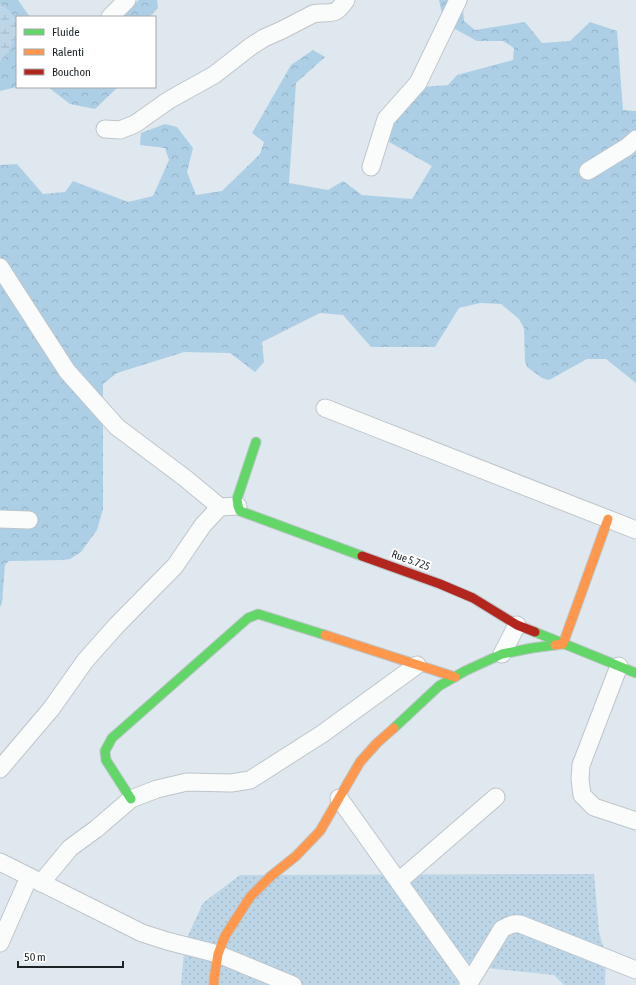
<svg xmlns="http://www.w3.org/2000/svg" width="636" height="985" font-family="'Asap Condensed',sans-serif">
  <style>
    .grass { fill: url(#grass-dots) }
    .forest { fill: url(#forest-crowns) }
    .wetland { fill: url(#wetland-marsh) }
    .lines { fill: none; stroke-linecap: round; stroke-linejoin: round }
    .street-casing { stroke: #bdc5ca; stroke-width: 19 }
    .fast-casing { stroke: #bdc5ca; stroke-width: 11 }
    .slow-casing { stroke: #bdc5ca; stroke-width: 11 }
    .jam-casing { stroke: #bdc5ca; stroke-width: 11 }
    .street { stroke: #fafcfc; stroke-width: 17 }
    .fast { stroke: #63d668; stroke-width: 9 }
    .slow { stroke: #ff974d; stroke-width: 9 }
    .jam { stroke: #b3261e; stroke-width: 9 }
    .labels { text-anchor: middle; dominant-baseline: central; stroke-width: 4; stroke-linejoin: round; paint-order: stroke }
    .street-label { font-size: 11px; fill: #1d2428; stroke: #fff }
  </style>
  <defs>
    <pattern id="grass-dots" width="8" height="8" patternUnits="userSpaceOnUse"><rect width="8" height="8" fill="#bcd6e8"/><path d="M2 2h.1M6 6h.1" fill="none" stroke="#a1b8c7" stroke-width="1.8" stroke-linecap="round"/></pattern>
    <pattern id="forest-crowns" width="20" height="18" patternUnits="userSpaceOnUse"><rect width="20" height="18" fill="#adcfe6"/><path d="M2 6a3 3 0 1 1 6 0M12 15a3 3 0 1 1 6 0" fill="none" stroke="#94b2c5"/></pattern>
    <pattern id="wetland-marsh" width="20" height="14" patternUnits="userSpaceOnUse"><rect width="20" height="14" fill="#bcd6e8"/><path d="M1 5h8M5 5V1M11 12h8M15 12V8" fill="none" stroke="#a1b8c7"/></pattern>
  </defs>
  <rect width="100%" height="100%" fill="#dee8ee"/>
  <path class="grass" d="M 594,874 L 599,932 L 606,956 L 605,985 L 564,985 L 554,975 L 487,968 L 463,978 L 458,985 L 181,985 L 185,942 L 203,903 L 240,875 Z"/>
  <g class="forest">
    <path d="M 0,0 L 18,0 L 30,17 L 17,17 L 17,87 L 0,91 Z"/>
    <path d="M 139,0 L 157,0 L 158,8 L 149,17 L 119,17 Z"/>
    <path d="M 439,0 L 462,0 L 464,21 L 475,30 L 525,22 L 542,43 L 570,41 L 590,22 L 617,31 L 623,110 L 636,111 L 636,383 L 606,359 L 587,359 L 549,380 L 542,378 L 527,367 L 525,361 L 524,328 L 519,319 L 501,304 L 480,303 L 459,308 L 435,347 L 371,347 L 343,315 L 320,313 L 262,342 L 264,362 L 255,372 L 230,353 L 184,352 L 117,373 L 103,384 L 103,509 L 97,530 L 81,552 L 70,559 L 64,560 L 9,561 L 5,565 L 2,603 L 0,607 L 0,165 L 17,164 L 43,194 L 65,192 L 73,181 L 128,202 L 153,196 L 169,160 L 165,148 L 140,145 L 141,133 L 165,124 L 177,127 L 193,148 L 187,172 L 196,195 L 222,191 L 260,154 L 264,142 L 252,133 L 291,65 L 313,50 L 325,57 L 296,83 L 289,183 L 328,190 L 343,181 L 362,195 L 412,199 L 432,166 L 389,142 L 394,116 L 422,87 L 448,85 L 457,75 L 513,60 L 514,48 L 503,41 L 477,41 L 444,23 Z"/>
    <path d="M 48,87 L 118,87 L 95,109 L 70,104 Z"/>
  </g>
  <path class="wetland" d="M 0,3 C 28,23 18,39 0,62 Z"/>
  <g class="lines">
    <defs>
      <g id="street">
        <path d="M 110,17 L 127,0"/>
        <path d="M 105,129 L 120,130 L 135,124 L 169,100 L 214,75 L 250,47 L 264,38 L 282,30 L 313,14 C 316,13 319,13 322,13 C 337,13 338,11 346,0"/>
        <path d="M 371,167 L 386,119 L 418,83 L 458,0"/>
        <path d="M 588,171 L 627,147 L 636,139"/>
        <path d="M 0,267 L 67,371 L 117,427 L 185,478 L 220,507"/>
        <path d="M 325,408 L 636,530"/>
        <path d="M 0,519 L 29,520"/>
        <path d="M 502,654 L 517,625"/>
        <path d="M 619,666 L 581,765 L 580,779 L 582,795 L 594,807 L 636,821"/>
        <path d="M 0,769 L 51,709 L 85,661 L 116,626 L 175,566 L 203,525 L 220,507 L 238,506"/>
        <path d="M 339,798 L 470,982"/>
        <path d="M 0,862 L 142,933 L 167,941 L 218,954 L 293,985"/>
        <path d="M 399,881 L 496,797"/>
        <path d="M 41,883 L 70,848 L 96,829 L 131,799 L 157,789 L 187,782 L 231,783 L 250,780 L 322,734 L 417,665"/>
        <path d="M 0,943 L 29,877"/>
        <path d="M 468,985 L 502,929 C 508,925 513,923 520,924 L 636,970"/>
      </g>
      <g id="fast">
        <path d="M 256,442 L 237,499 L 238,506 L 240,511 L 362,556"/>
        <path d="M 535,632 L 636,673"/>
        <path d="M 394,728 L 439,686 L 465,671 L 502,654 L 532,648 L 555,645"/>
        <path d="M 131,799 L 106,760 L 105,751 L 112,738 L 248,618 L 258,614 L 325,635"/>
      </g>
      <g id="slow">
        <path d="M 325,635 L 455,677"/>
        <path d="M 555,645 L 563,644 L 608,519"/>
        <path d="M 214,985 L 214,979 L 218,954 L 225,936 L 250,897 L 271,876 L 296,856 L 320,831 L 360,762 L 377,743 L 394,728"/>
      </g>
      <path id="jam" d="M 362,556 L 440,584 L 473,598 L 517,625 L 535,632"/>
    </defs>
    <use href="#street" class="street-casing"/>
    <use href="#fast" class="fast-casing"/>
    <use href="#slow" class="slow-casing"/>
    <use href="#jam" class="jam-casing"/>
    <use href="#street" class="street"/>
    <use href="#fast" class="fast"/>
    <use href="#slow" class="slow"/>
    <use href="#jam" class="jam"/>
  </g>
  <g class="labels">
    <g class="street-label">
      <text transform="translate(411 560) rotate(20)">Rue 5.725</text>
    </g>
  </g>
  <rect x="16" y="16" width="140" height="72" fill="#ffffff" stroke="#a5a7a9"/>
  <rect x="24" y="29" width="20" height="6" fill="#63d668" stroke="#a5a7a9"/>
  <text x="52" y="36" font-size="12" fill="#1d2428">Fluide</text>
  <rect x="24" y="49" width="20" height="6" fill="#ff974d" stroke="#a5a7a9"/>
  <text x="52" y="56" font-size="12" fill="#1d2428">Ralenti</text>
  <rect x="24" y="69" width="20" height="6" fill="#b3261e" stroke="#a5a7a9"/>
  <text x="52" y="76" font-size="12" fill="#1d2428">Bouchon</text>
  <path d="M18 961v6h105v-6" fill="none" stroke="#1d2428" stroke-width="2"/>
  <text x="24" y="961" font-size="12" fill="#1d2428" stroke="#ffffff" stroke-width="3" paint-order="stroke">50 m</text>
</svg>
